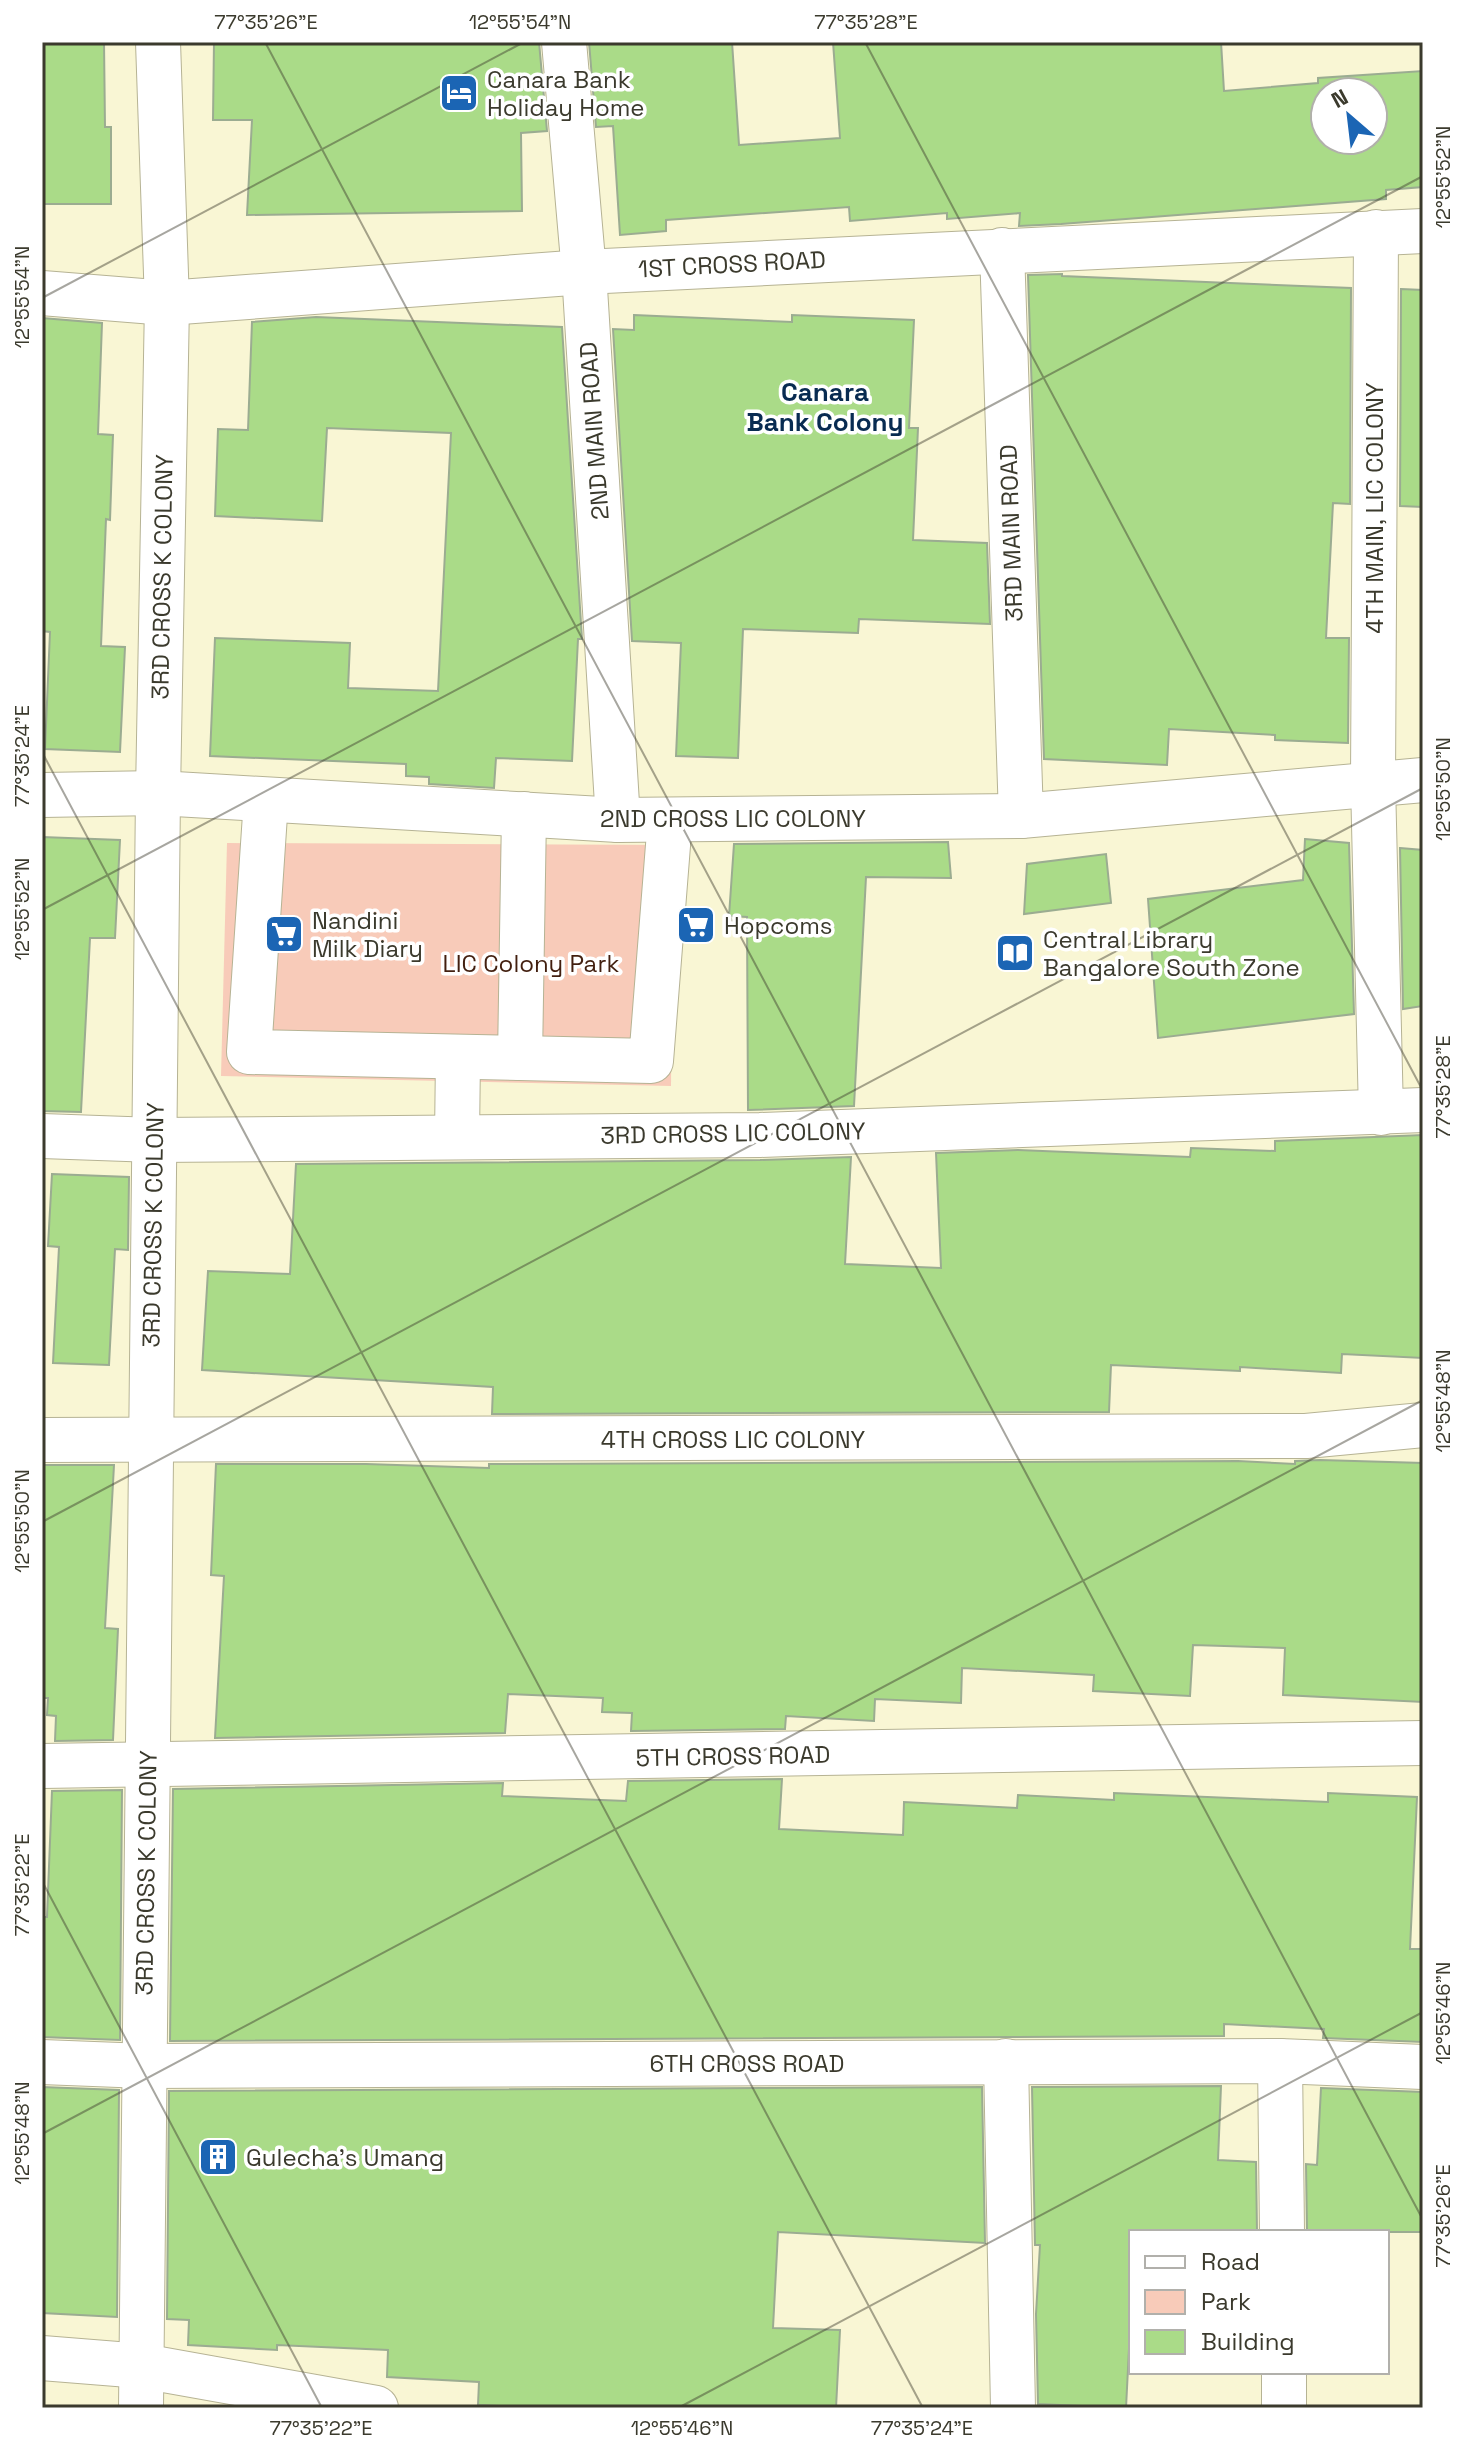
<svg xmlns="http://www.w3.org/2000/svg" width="1465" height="2450" font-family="'Space Grotesk',sans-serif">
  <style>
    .green { fill: #f8cbb9 }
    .building { fill: #aadb88; stroke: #9bac91; stroke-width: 2; fill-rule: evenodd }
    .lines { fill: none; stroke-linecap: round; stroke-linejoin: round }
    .minor-casing { stroke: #b6b394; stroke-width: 46 }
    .minor { stroke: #fff; stroke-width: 44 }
    .ticks { fill: none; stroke: #3b3a2d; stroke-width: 2; stroke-opacity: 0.45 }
    .labels { text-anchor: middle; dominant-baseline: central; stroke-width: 7; stroke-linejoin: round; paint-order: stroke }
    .poi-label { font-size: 24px; fill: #3b3a2d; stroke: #fff; text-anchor: start }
    .street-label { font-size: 24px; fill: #3b3a2d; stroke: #fff }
    .park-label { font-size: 24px; fill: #421f0f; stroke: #fff }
    .neighbourhood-label { font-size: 26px; font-weight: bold; fill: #082b51; stroke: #fff }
    .neatline { fill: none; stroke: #3b3a2d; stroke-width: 3 }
    .ticks-label { font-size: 20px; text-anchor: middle; fill: #3b3a2d }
  </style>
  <rect width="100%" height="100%" fill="#f9f6d4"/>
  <path class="green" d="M 227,843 L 673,845 L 671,1086 L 221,1076 Z"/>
  <g class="building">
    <path d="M 42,42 L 104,42 L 105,127 L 111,127 L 111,204 L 42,204 Z"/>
    <path d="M 214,42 L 539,42 L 547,131 L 521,133 L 522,211 L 247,215 L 252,120 L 213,120 Z"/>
    <path d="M 589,42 L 732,42 L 739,145 L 840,138 L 833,42 L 1221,42 L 1224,91 L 1318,83 L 1318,78 L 1423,71 L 1423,187 L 1386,190 L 1386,199 L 1061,224 L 1019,226 L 1020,213 L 947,219 L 947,213 L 850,221 L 849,207 L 666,220 L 666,231 L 620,235 L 613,126 L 596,127 ZM 1325,92 L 1373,92 L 1373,140 L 1325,140 Z"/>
    <path d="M 1062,274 L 1062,276 L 1351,288 L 1350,504 L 1333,503 L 1326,638 L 1349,638 L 1348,743 L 1275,740 L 1275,735 L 1169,729 L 1167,765 L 1044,759 L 1028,275 Z"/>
    <path d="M 1401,289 L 1423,290 L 1423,507 L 1400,506 Z"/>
    <path d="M 634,315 L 792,322 L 792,315 L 914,320 L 909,428 L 918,428 L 913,540 L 987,543 L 990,624 L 859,619 L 858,633 L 743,629 L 738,758 L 676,756 L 681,643 L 632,641 L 613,329 L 634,330 Z"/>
    <path d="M 316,317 L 562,327 L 582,639 L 578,639 L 572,761 L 496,758 L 494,788 L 429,784 L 429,777 L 406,776 L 406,764 L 210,756 L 215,638 L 350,643 L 348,688 L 438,691 L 451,433 L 327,428 L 322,521 L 215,516 L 218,429 L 248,430 L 252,322 Z"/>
    <path d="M 42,318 L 102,323 L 98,434 L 113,435 L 110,520 L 106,519 L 101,646 L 125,647 L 120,752 L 45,749 L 50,632 L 42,631 Z"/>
    <path d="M 42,837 L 120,840 L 115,938 L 90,938 L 81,1112 L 42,1111 Z"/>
    <path d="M 1305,839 L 1349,843 L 1354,1014 L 1158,1038 L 1148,899 L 1303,880 Z"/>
    <path d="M 948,842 L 951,878 L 866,877 L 854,1106 L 748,1110 L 747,917 L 729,916 L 734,844 Z"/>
    <path d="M 1400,848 L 1423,850 L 1423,1006 L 1403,1009 Z"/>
    <path d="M 1106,854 L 1111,903 L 1024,914 L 1027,864 Z"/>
    <path d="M 1423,1135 L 1423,1358 L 1342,1354 L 1341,1373 L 1240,1367 L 1240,1371 L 1111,1365 L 1109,1412 L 492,1414 L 493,1387 L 202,1370 L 208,1271 L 290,1274 L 296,1164 L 760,1160 L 851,1157 L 845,1264 L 941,1268 L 936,1153 L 1018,1150 L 1190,1157 L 1191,1148 L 1275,1151 L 1275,1141 Z"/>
    <path d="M 52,1174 L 129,1177 L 128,1250 L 115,1249 L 109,1365 L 53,1363 L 59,1247 L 48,1246 Z"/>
    <path d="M 1320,1460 L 1423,1463 L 1423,1702 L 1283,1695 L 1285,1648 L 1193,1645 L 1190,1696 L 1093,1691 L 1094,1675 L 962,1668 L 961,1703 L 875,1699 L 874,1721 L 786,1716 L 785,1729 L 631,1731 L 632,1713 L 602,1712 L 603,1698 L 508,1694 L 505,1733 L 215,1738 L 224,1576 L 211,1575 L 216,1464 L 366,1464 L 489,1468 L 489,1464 L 1238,1461 L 1295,1464 L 1295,1461 Z"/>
    <path d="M 42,1465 L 114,1465 L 105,1628 L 118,1629 L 113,1740 L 55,1741 L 56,1716 L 47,1715 L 48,1698 L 42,1698 Z"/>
    <path d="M 782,1779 L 779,1829 L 903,1835 L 904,1802 L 1017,1808 L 1018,1795 L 1114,1800 L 1114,1793 L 1328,1802 L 1328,1793 L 1417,1797 L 1410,1949 L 1423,1949 L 1423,2042 L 1323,2038 L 1324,2029 L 1224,2024 L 1224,2036 L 170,2041 L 173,1789 L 503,1783 L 502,1796 L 626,1801 L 628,1781 Z"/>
    <path d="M 122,1790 L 120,2040 L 42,2037 L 42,1917 L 47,1917 L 52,1791 Z"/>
    <path d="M 1221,2086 L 1218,2160 L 1256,2162 L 1257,2232 L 1131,2232 L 1131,2309 L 1126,2408 L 1038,2404 L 1036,2314 L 1040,2245 L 1035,2245 L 1032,2087 Z"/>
    <path d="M 42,2087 L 119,2090 L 117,2317 L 42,2313 Z"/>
    <path d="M 982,2087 L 985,2243 L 778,2232 L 773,2328 L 840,2330 L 836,2408 L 543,2408 L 478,2405 L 479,2382 L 387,2377 L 388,2350 L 277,2345 L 277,2350 L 188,2345 L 189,2320 L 167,2319 L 169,2091 Z"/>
    <path d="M 1321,2088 L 1423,2092 L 1423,2232 L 1307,2232 L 1306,2164 L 1317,2165 Z"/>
  </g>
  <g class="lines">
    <defs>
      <g id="minor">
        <path d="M 564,42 L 584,272 L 618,820"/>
        <path d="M 1376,232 L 1373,783 L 1381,1113"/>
        <path d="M 1002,250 L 1021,816"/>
        <path d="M 42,293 L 167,303 L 584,272 L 1423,231"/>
        <path d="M 42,795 L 158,793 L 618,820 L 1021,816 L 1423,780"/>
        <path d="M 266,800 L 249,1052 L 651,1061 L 670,820"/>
        <path d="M 520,1058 L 524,814"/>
        <path d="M 42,1136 L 155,1140 L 760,1135 L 1423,1110"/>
        <path d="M 457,1137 L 458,1057"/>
        <path d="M 42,1440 L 1306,1436 L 1423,1425"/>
        <path d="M 42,1766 L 1423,1743"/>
        <path d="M 1006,2061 L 1013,2408"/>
        <path d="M 1280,2061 L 1423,2067"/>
        <path d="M 42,2062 L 145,2066 L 1280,2061 L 1282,2232"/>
        <path d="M 42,2358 L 142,2366 L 376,2408"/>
        <path d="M 1284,2372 L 1284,2408"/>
        <path d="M 141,2408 L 158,793 L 167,303 L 158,42"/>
      </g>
    </defs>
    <use href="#minor" class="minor-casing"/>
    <use href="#minor" class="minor"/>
  </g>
  <path class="ticks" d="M 265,42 L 1423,2220M 865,42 L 1423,1091M 42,298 L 524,42M 42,752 L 923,2408M 42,910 L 1423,176M 42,1522 L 1423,788M 42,1881 L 322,2408M 42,2134 L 1423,1400M 678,2408 L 1423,2012"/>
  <defs>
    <symbol id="hotel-square" viewBox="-11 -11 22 22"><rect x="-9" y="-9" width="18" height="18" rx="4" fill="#1b65b4" stroke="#fff"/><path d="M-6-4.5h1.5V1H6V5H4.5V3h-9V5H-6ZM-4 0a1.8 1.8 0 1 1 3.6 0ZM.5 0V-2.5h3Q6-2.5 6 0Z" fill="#fff"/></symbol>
    <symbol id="supermarket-square" viewBox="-11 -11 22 22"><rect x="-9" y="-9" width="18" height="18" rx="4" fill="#1b65b4" stroke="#fff"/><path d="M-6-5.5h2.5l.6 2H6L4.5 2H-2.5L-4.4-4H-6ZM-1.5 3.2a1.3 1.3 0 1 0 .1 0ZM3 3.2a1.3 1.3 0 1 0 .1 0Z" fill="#fff"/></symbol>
    <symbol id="library-square" viewBox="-11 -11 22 22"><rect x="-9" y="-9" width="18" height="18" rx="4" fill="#1b65b4" stroke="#fff"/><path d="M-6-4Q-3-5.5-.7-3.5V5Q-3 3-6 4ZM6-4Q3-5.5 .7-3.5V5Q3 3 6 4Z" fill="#fff"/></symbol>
    <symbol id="building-square" viewBox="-11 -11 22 22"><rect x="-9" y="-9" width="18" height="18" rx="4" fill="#1b65b4" stroke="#fff"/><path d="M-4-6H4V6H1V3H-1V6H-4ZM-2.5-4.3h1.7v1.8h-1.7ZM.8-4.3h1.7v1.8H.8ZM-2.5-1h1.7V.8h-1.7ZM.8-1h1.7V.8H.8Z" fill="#fff"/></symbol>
  </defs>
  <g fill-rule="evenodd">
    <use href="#hotel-square" x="437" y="71" width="44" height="44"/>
    <use href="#supermarket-square" x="674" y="903" width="44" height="44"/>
    <use href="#supermarket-square" x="262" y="912" width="44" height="44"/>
    <use href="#library-square" x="993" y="931" width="44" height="44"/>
    <use href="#building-square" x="196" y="2135" width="44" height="44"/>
  </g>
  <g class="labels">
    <g class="poi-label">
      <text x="487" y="79">Canara Bank<tspan x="487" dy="28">Holiday Home</tspan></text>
      <text x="312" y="920">Nandini<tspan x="312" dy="28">Milk Diary</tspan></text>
      <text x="724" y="925">Hopcoms</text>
      <text x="1043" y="939">Central Library<tspan x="1043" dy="28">Bangalore South Zone</tspan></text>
      <text x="246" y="2157">Gulecha's Umang</text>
    </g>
    <g class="street-label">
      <text transform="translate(732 264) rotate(-3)">1ST CROSS ROAD</text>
      <text transform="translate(594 431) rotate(-94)">2ND MAIN ROAD</text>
      <text transform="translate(1374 508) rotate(-90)">4TH MAIN, LIC COLONY</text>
      <text transform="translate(1011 533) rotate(-92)">3RD MAIN ROAD</text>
      <text transform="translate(162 577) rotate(-89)">3RD CROSS K COLONY</text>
      <text x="733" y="818">2ND CROSS LIC COLONY</text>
      <text transform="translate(733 1133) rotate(-1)">3RD CROSS LIC COLONY</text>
      <text transform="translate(153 1225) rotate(-89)">3RD CROSS K COLONY</text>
      <text x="733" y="1439">4TH CROSS LIC COLONY</text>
      <text transform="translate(733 1756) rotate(-1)">5TH CROSS ROAD</text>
      <text transform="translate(146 1873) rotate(-89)">3RD CROSS K COLONY</text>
      <text x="747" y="2063">6TH CROSS ROAD</text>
    </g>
    <g class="park-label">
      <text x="531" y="963">LIC Colony Park</text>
    </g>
    <g class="neighbourhood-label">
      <text x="825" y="392">Canara<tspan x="825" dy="30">Bank Colony</tspan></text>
    </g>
  </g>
  <rect width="1465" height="2450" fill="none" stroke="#ffffff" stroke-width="88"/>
  <rect x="1129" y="2230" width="260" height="144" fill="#ffffff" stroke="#b1b0ab" stroke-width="2"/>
  <rect x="1145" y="2256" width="40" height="12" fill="#ffffff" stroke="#b1b0ab" stroke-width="2"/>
  <text x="1201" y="2270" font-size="24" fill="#3b3a2d">Road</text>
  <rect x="1145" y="2290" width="40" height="24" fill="#f8cbb9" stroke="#b1b0ab" stroke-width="2"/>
  <text x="1201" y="2310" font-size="24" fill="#3b3a2d">Park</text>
  <rect x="1145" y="2330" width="40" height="24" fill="#aadb88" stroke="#b1b0ab" stroke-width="2"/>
  <text x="1201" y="2350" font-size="24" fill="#3b3a2d">Building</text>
  <g transform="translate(1349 116) rotate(332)"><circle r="38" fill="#ffffff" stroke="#b1b0ab" stroke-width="2"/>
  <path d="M0-6L14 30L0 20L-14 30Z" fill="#1b65b4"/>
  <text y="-12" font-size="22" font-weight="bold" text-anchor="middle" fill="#3b3a2d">N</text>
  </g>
  <rect x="44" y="44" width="1377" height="2362" class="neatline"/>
  <g class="ticks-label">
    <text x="266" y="29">77°35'26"E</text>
    <text x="520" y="29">12°55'54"N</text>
    <text x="866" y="29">77°35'28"E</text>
    <text transform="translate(1443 177) rotate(-90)" y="7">12°55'52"N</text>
    <text transform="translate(22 297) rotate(-90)" y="7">12°55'54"N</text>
    <text transform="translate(22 756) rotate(-90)" y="7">77°35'24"E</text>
    <text transform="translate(1443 789) rotate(-90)" y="7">12°55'50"N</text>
    <text transform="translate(22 909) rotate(-90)" y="7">12°55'52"N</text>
    <text transform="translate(1443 1087) rotate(-90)" y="7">77°35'28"E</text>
    <text transform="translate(1443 1401) rotate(-90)" y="7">12°55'48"N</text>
    <text transform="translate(22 1521) rotate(-90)" y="7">12°55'50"N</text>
    <text transform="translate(22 1885) rotate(-90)" y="7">77°35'22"E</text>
    <text transform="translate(1443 2013) rotate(-90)" y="7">12°55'46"N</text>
    <text transform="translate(22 2133) rotate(-90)" y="7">12°55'48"N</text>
    <text transform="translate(1443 2216) rotate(-90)" y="7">77°35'26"E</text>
    <text x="321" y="2435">77°35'22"E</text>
    <text x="682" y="2435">12°55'46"N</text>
    <text x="922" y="2435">77°35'24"E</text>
  </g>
</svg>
